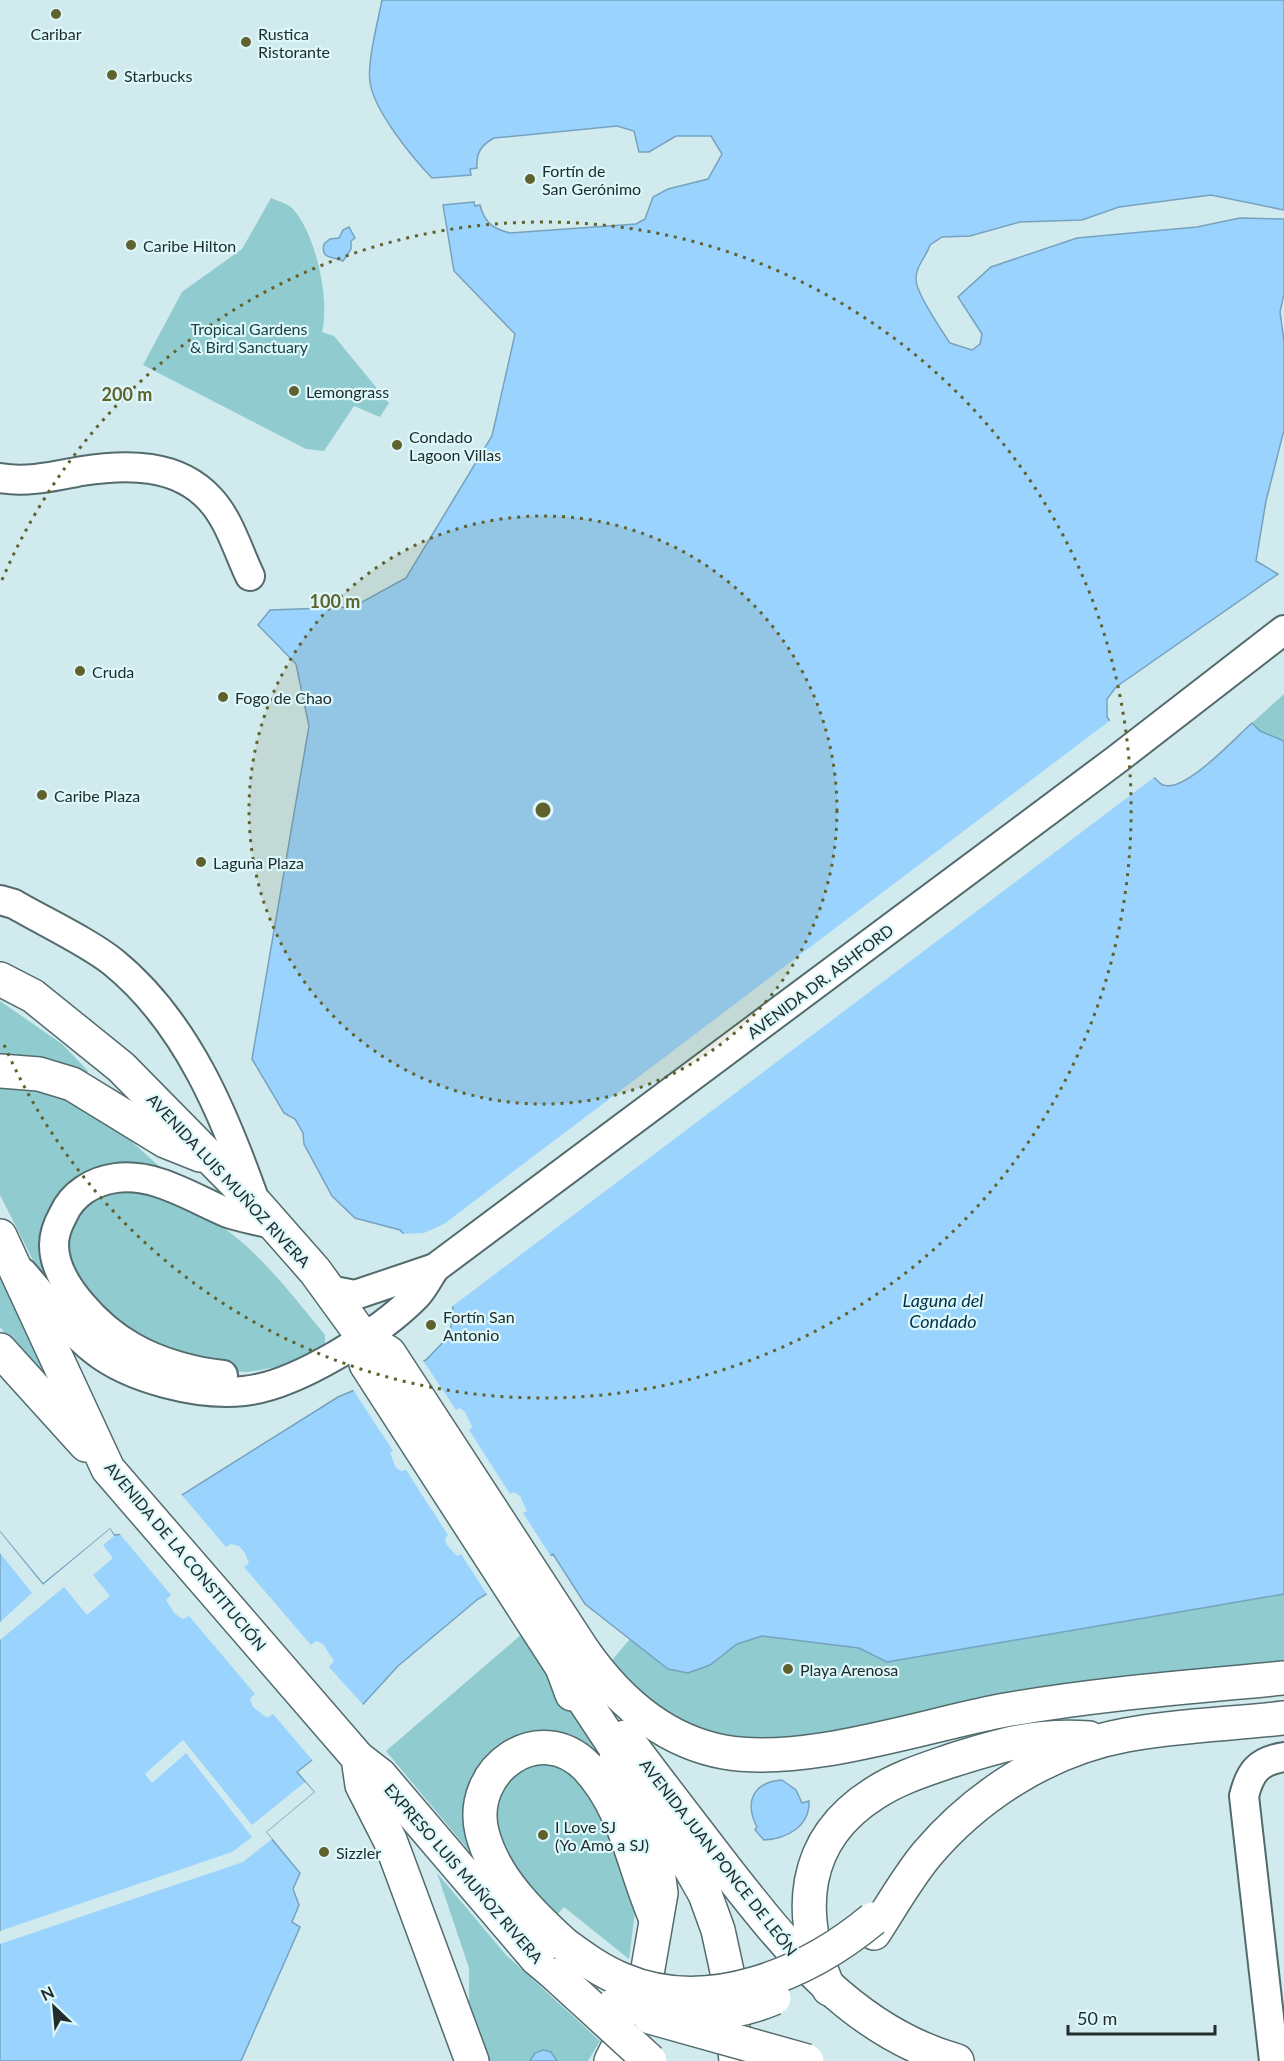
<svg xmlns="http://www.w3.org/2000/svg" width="1284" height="2061" font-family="Lato,sans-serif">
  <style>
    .green { fill: #90cbd0 }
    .water { fill: #9ad4fe; stroke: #76a2bf; stroke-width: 1.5 }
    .pier { fill: #d0eaed }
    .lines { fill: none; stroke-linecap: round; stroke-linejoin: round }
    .minor-casing { stroke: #536b6d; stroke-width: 32 }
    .major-casing { stroke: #536b6d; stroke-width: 36 }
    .highway-casing { stroke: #536b6d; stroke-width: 36 }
    .minor { stroke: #fff; stroke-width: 28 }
    .major { stroke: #fff; stroke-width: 33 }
    .highway { stroke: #fff; stroke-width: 33 }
    .major-bridge-casing { stroke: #536b6d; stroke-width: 36; stroke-linecap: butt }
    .highway-bridge-casing { stroke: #536b6d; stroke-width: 36; stroke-linecap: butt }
    .major-bridge { stroke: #fff; stroke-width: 33 }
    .highway-bridge { stroke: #fff; stroke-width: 33 }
    .ring { fill: none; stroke: #61612e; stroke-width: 3; stroke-dasharray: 3 6 }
    .poi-dot { fill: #61612e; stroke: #ddf8fa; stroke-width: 2 }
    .labels { text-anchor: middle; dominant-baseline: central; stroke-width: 4.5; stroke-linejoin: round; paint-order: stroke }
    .poi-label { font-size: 16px; fill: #222c2d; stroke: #ddf8fa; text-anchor: start }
    .park-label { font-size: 16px; fill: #194245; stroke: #ddf8fa }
    .street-label { font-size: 16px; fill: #222c2d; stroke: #ddf8fa }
    .water-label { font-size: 18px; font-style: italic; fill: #002f4a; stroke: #ddf8fa }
    .centre { fill: #61612e; stroke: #ddf8fa; stroke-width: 3 }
    .ring-label { font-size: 18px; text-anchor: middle; font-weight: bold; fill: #61612e; stroke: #ddf8fa; stroke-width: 4.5; stroke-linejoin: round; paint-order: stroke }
  </style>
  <rect width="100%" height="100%" fill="#d0eaed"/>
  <g class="green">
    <path d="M 271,198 C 277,201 287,203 292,208 C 316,233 330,300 322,332 L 334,336 L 389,403 L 380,417 L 354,406 L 324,451 L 306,449 L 143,365 L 182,292 L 242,249 Z"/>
    <path d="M 1284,694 L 1284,741 L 1260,731 L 1252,723 Z"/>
    <path d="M 0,1001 L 62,1044 L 88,1071 L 86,1074 L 0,1061 Z"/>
    <path d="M 0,1082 L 72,1101 L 118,1129 L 162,1169 L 138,1165 L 84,1176 L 49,1281 L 45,1284 L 0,1195 Z"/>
    <path d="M 125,1189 C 138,1191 152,1192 165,1197 C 238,1222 278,1278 325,1335 L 325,1349 L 287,1365 L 248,1372 L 207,1370 L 164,1356 L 102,1314 L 65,1260 L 67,1228 L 92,1198 Z"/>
    <path d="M 0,1274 L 55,1388 L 53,1392 L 0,1327 Z"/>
    <path d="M 1284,1594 L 1284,1664 L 802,1739 L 721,1738 L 688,1729 L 607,1666 L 630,1639 L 667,1669 L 710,1665 L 737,1644 L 762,1636 L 859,1648 L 887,1662 Z"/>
    <path d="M 522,1634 L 614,1777 L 511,1746 L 484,1869 L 386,1751 Z"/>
    <path d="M 526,1761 L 567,1765 L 596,1798 L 636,1904 L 629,1959 L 564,1907 L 556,1916 L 507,1857 L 494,1831 L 496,1793 Z"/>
    <path d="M 437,1873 L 506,1955 L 600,2041 L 588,2061 L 487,2061 L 469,2016 L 469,1968 Z"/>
  </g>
  <g class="water">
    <path d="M 382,0 L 1284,0 L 1284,210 L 1211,195 L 1119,207 L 1082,220 L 1020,222 L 970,236 L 942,237 L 930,245 C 926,257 915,267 916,280 C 916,293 942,331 950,343 L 972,350 L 980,344 L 982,334 L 958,297 L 991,267 L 1077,238 L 1197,227 L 1240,218 L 1284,219 L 1284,294 L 1280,312 L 1284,341 L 1284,430 L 1266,501 L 1256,561 L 1278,574 L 1116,687 L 1107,699 L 1107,717 C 1116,729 1154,782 1163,785 C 1185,793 1235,738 1252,723 L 1260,731 L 1284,741 L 1284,1594 L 887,1662 L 859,1648 L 762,1636 L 737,1644 L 710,1665 L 688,1673 L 668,1669 L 585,1604 L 553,1554 L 478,1599 L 398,1666 L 312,1760 L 297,1772 L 314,1792 L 266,1832 L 300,1873 L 293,1889 L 299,1905 L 292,1922 L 300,1927 L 241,2061 L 0,2061 L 0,1532 L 43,1584 L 110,1529 L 114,1535 L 126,1534 L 150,1515 L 338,1397 L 426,1360 L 450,1335 L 453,1308 L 449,1294 L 435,1268 L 400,1230 L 355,1218 L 332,1196 L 304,1144 L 303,1133 L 295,1119 L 284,1113 L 252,1059 L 309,726 L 296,664 L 258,625 L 270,610 L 353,607 L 406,578 L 492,436 L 515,334 L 454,271 L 443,205 L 474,202 L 475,206 L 480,205 C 484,222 493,229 510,233 L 636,224 L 645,219 L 653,197 L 668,189 L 708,179 L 722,154 L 711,136 L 676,136 L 649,152 L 639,152 L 634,131 L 617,126 L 494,138 C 481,145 476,153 477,168 L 470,169 L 471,175 L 432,178 C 412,157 374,111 370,82 C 367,62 378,21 382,0 Z"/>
    <path d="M 349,227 L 355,238 L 351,241 L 351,249 L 343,261 C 334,256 320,260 324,244 L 330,239 L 339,238 L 343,230 Z"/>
    <path d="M 782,1780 L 796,1790 L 802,1803 L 809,1801 C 810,1826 787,1839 764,1840 L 755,1830 L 757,1827 C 744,1802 753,1782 782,1780 Z"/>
    <path d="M 543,2050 L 551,2052 L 557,2061 L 530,2061 L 535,2053 Z"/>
  </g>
  <g class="pier">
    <path d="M 1112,719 L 1156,776 L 450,1308 L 447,1295 L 432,1270 L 399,1234 L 424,1233 L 444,1224 Z"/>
    <path d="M 422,1359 L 456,1410 L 460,1408 L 465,1412 L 472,1427 L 469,1430 L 510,1494 L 514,1492 L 520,1496 L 527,1511 L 523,1513 L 552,1558 L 488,1596 L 461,1554 L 457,1556 L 446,1544 L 445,1538 L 448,1535 L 406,1470 L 401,1471 L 396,1468 L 390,1453 L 393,1451 L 352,1388 Z"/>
    <path d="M 180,1493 L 226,1547 L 231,1544 L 239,1546 L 245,1553 L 249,1563 L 244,1567 L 311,1645 L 316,1641 L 323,1644 L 334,1661 L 329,1667 L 365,1707 L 314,1762 L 273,1714 L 267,1718 L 253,1707 L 250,1699 L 255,1694 L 189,1616 L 183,1619 L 175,1614 L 166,1600 L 171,1595 L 118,1532 L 125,1531 Z"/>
    <path d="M 110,1529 L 114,1536 L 103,1545 L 113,1558 L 93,1575 L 110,1596 L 87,1615 L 64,1587 L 0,1640 L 0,1622 L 32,1593 L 0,1553 L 0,1532 L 43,1585 Z"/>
    <path d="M 183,1740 L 252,1825 L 305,1782 L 314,1792 L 266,1832 L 272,1839 L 243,1862 L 0,1944 L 0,1931 L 232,1852 L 252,1837 L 186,1753 L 152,1783 L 145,1774 Z"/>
  </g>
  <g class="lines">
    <defs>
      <g id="minor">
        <path d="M 0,478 C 27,483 55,476 82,471 C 126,464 177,463 210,499 C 229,519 238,551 250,576"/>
        <path d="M 0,900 L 14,904 C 43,921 88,942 113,962 C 187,1022 225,1116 256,1204"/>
        <path d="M 23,1273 C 43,1296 71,1332 94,1350 C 130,1379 199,1396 244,1391 C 296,1386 381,1332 417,1295 C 424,1287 429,1277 435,1268 L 1116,760 L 1284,630"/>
        <path d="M 329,1290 L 355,1295 L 435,1268"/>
        <path d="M 223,1375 C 193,1372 158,1362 132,1347 C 100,1329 54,1284 54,1245 C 54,1234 58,1224 63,1215 C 72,1194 93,1181 116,1178 C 156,1173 192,1198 228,1213 C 242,1218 257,1220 272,1224"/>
        <path d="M 1274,2061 L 1244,1796 C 1250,1772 1258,1761 1284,1757"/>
      </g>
      <g id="major">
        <path d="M 0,979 L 33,996 L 121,1067 L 256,1204 L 315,1271 L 363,1337 L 366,1364 L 562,1667 L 572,1694"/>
        <path d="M 0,1071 L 39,1074 L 72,1084 L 165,1141 L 200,1155"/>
        <path d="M 0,1236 L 108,1469 L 358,1758 L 362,1785 L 390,1840 L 472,2061"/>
        <path d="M 363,1337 L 389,1353 L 584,1652"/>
        <path d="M 0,1350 L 86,1445"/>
        <path d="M 625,1737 C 656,1779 689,1821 721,1863 C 786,1946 851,2031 957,2061"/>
        <path d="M 611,2061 L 643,1997 L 661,1893 L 658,1871 L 644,1831 L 614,1764"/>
      </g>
      <g id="highway">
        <path d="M 584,1652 C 618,1700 664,1741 724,1752 C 805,1766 918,1727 1000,1711 C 1094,1694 1189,1687 1284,1678"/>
        <path d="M 562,1667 L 662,1818 L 705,1894 L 718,1930 L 728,1976 L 736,2061"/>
        <path d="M 358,1758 L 380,1775 L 537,1959 L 556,1975 L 580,1987"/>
        <path d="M 874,1933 C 891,1907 907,1878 927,1854 C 977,1795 1049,1749 1126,1735 C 1178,1725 1232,1724 1284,1718"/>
        <path d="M 564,1944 C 531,1914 493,1877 482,1832 C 467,1770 539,1718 587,1767 C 627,1810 633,1867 656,1919"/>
        <path d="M 829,1989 C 796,1915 800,1840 875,1793 C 898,1778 924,1770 950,1761 C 1000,1745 1036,1734 1089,1738"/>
      </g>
    </defs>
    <use href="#minor" class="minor-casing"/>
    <use href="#major" class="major-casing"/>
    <use href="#highway" class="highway-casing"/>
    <use href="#minor" class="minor"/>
    <use href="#major" class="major"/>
    <use href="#highway" class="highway"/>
    <defs>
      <path id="major-bridge" d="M 650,2017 L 807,2061"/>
      <g id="highway-bridge">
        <path d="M 564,1944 C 583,1958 601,1971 623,1980 C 708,2016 807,1974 873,1919"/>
        <path d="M 556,1975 L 650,2061"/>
        <path d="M 614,2005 C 673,2013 718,2022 774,1998"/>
      </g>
    </defs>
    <use href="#major-bridge" class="major-bridge-casing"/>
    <use href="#highway-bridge" class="highway-bridge-casing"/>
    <use href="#major-bridge" class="major-bridge"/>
    <use href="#highway-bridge" class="highway-bridge"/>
  </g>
  <circle cx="543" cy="810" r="294" fill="#61612e" fill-opacity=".12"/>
  <g class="ring">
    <circle cx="543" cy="810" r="294"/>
    <path d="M2 580A588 588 0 1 1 2 1040"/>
  </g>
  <g class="poi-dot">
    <circle cx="56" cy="14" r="6"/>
    <circle cx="246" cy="42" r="6"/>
    <circle cx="112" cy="75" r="6"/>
    <circle cx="530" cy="179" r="6"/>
    <circle cx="131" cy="245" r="6"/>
    <circle cx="294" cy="391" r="6"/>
    <circle cx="397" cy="445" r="6"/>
    <circle cx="80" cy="671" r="6"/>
    <circle cx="223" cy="697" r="6"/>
    <circle cx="42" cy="795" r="6"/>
    <circle cx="201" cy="862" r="6"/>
    <circle cx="431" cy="1325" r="6"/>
    <circle cx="788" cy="1669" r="6"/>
    <circle cx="543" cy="1835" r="6"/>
    <circle cx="324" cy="1852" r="6"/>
  </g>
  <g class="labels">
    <g class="poi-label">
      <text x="56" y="33" text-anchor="middle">Caribar</text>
      <text x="258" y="33">Rustica<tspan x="258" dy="18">Ristorante</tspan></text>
      <text x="124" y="75">Starbucks</text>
      <text x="542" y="170">Fortín de<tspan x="542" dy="18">San Gerónimo</tspan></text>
      <text x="143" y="245">Caribe Hilton</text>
      <text x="306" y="391">Lemongrass</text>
      <text x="409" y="436">Condado<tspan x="409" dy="18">Lagoon Villas</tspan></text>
      <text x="92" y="671">Cruda</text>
      <text x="235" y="697">Fogo de Chao</text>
      <text x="54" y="795">Caribe Plaza</text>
      <text x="213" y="862">Laguna Plaza</text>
      <text x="443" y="1316">Fortín San<tspan x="443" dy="18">Antonio</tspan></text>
      <text x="800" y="1669">Playa Arenosa</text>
      <text x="555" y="1826">I Love SJ<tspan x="555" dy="18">(Yo Amo a SJ)</tspan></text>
      <text x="336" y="1852">Sizzler</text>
    </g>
    <g class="park-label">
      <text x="249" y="328">Tropical Gardens<tspan x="249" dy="18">&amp; Bird Sanctuary</tspan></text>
    </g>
    <g class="street-label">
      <text transform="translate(820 981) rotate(-37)">AVENIDA DR. ASHFORD</text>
      <text transform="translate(229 1180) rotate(47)">AVENIDA LUIS MUÑOZ RIVERA</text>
      <text transform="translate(186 1556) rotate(50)">AVENIDA DE LA CONSTITUCIÓN</text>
      <text transform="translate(719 1857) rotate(52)">AVENIDA JUAN PONCE DE LEÓN</text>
      <text transform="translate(464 1873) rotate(49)">EXPRESO LUIS MUÑOZ RIVERA</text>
    </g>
    <g class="water-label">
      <text x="943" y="1300">Laguna del<tspan x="943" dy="21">Condado</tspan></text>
    </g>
  </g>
  <circle cx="543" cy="810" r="9" class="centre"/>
  <g class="ring-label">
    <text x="127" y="401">200 m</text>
    <text x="335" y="608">100 m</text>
  </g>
  <g transform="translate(54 2007) rotate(334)" stroke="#ddf8fa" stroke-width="4.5" paint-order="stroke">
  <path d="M0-4.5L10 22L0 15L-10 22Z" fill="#222c2d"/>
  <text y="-9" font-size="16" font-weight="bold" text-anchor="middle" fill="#222c2d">N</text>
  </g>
  <path d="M1068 2025v9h147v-9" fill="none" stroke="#222c2d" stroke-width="3"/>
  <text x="1077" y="2025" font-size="18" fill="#222c2d" stroke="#ddf8fa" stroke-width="4.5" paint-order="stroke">50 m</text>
</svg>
